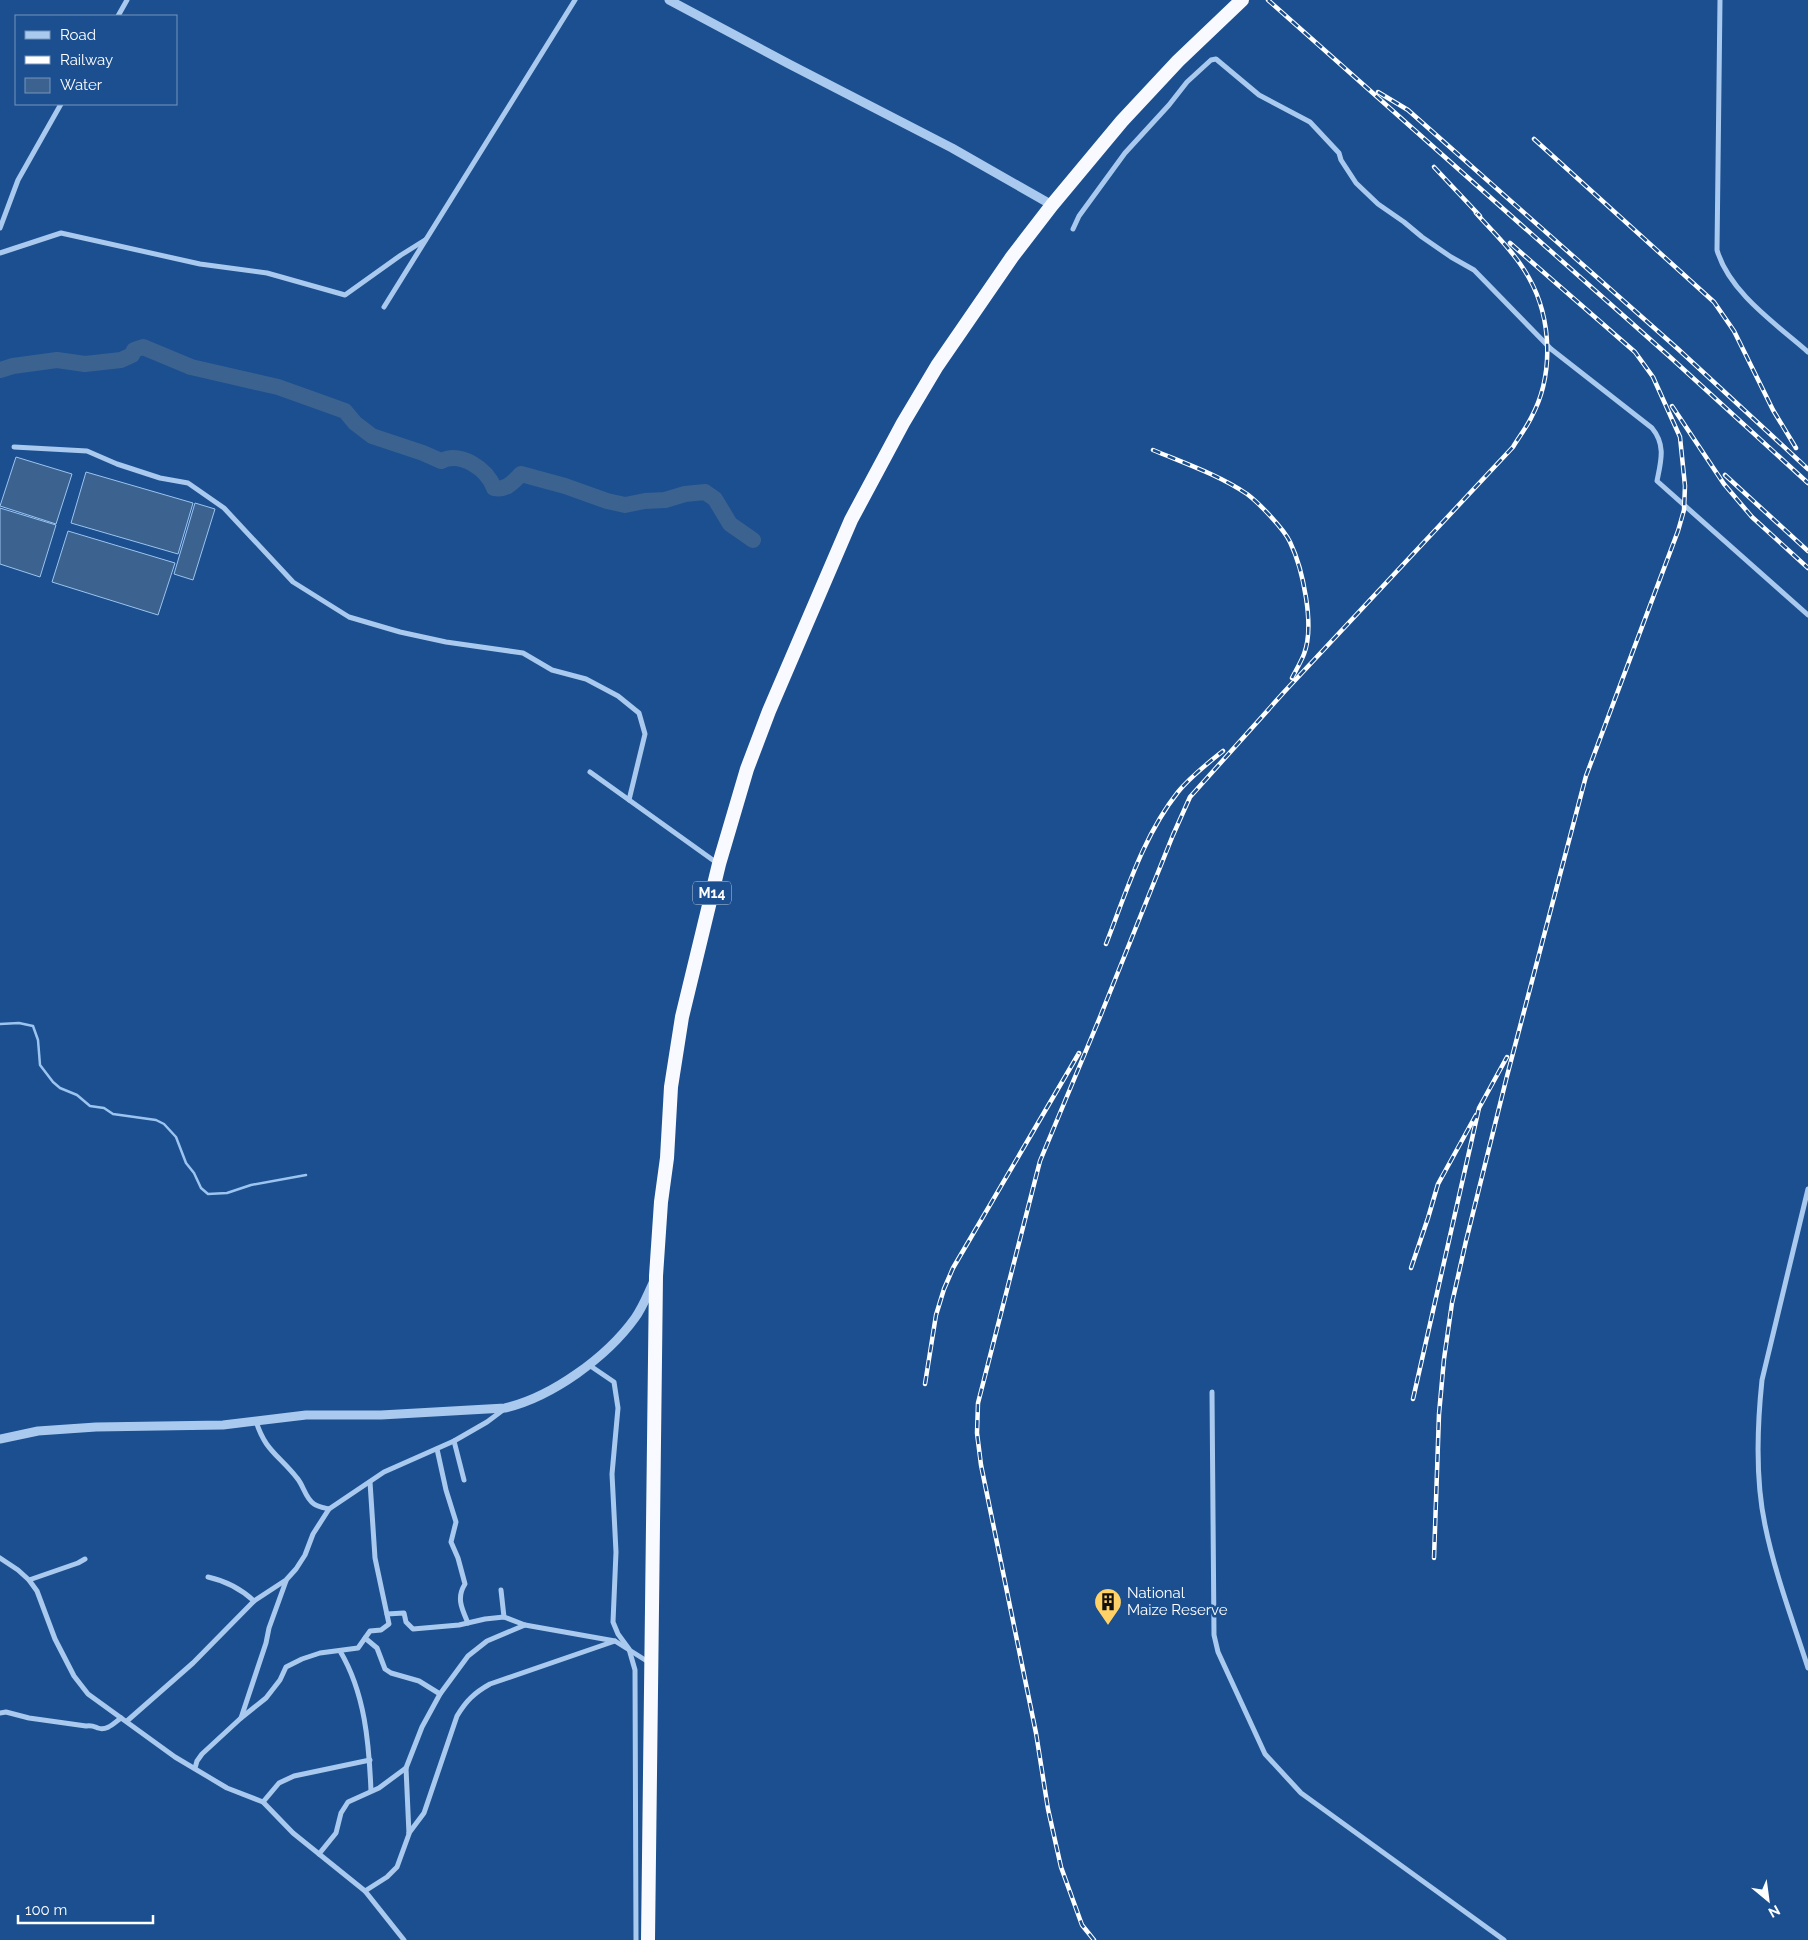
<svg xmlns="http://www.w3.org/2000/svg" width="1808" height="1940" font-family="Raleway,sans-serif">
  <style>
    .water { fill: #3c6290; stroke: #9cc4f0 }
    .lines { fill: none; stroke-linecap: round; stroke-linejoin: round }
    .stream { stroke: #9cc4f0; stroke-width: 2.5 }
    .river { stroke: #3c6290; stroke-width: 16 }
    .minor { stroke: #a9c9ee; stroke-width: 5 }
    .tertiary { stroke: #a9c9ee; stroke-width: 9 }
    .trunk { stroke: #f8faff; stroke-width: 14 }
    .rail-casing { stroke: #fff; stroke-width: 4.5 }
    .rail { stroke: #1b4f8f; stroke-width: 2.5; stroke-dasharray: 8; stroke-linecap: butt }
    .labels { text-anchor: middle; dominant-baseline: central; stroke-width: 5; stroke-linejoin: round; paint-order: stroke }
    .shield { fill: #1b4f8f; stroke: #bbcadd; stroke-width: 1 }
    .shield-label { font-size: 14px; font-weight: bold; fill: #fff }
    .poi-label { font-size: 15px; fill: #fff; stroke: #1b4f8f; text-anchor: start }
  </style>
  <rect width="100%" height="100%" fill="#1b4f8f"/>
  <g class="water">
    <path d="M 16,457 L 72,474 L 56,524 L 0,506 Z"/>
    <path d="M 86,472 L 193,503 L 178,554 L 71,523 Z"/>
    <path d="M 195,503 L 215,509 L 193,580 L 174,574 Z"/>
    <path d="M 0,508 L 56,525 L 40,577 L 0,564 Z"/>
    <path d="M 68,531 L 175,563 L 158,615 L 52,582 Z"/>
  </g>
  <g class="lines">
    <path class="stream" d="M 0,1024 L 19,1023 L 33,1026 L 38,1040 L 40,1065 L 53,1082 L 60,1088 L 77,1095 L 90,1106 L 104,1108 L 113,1114 L 156,1120 L 164,1124 L 176,1137 L 186,1163 L 194,1173 L 201,1188 L 208,1194 L 227,1193 L 251,1185 L 306,1175"/>
    <path class="river" d="M 0,370 L 13,366 L 57,360 L 85,364 L 121,360 L 132,355 L 134,350 L 143,347 L 191,367 L 278,387 L 320,402 L 345,411 L 355,423 L 372,436 L 423,453 L 441,461 C 461,451 487,469 494,488 C 506,491 513,482 521,474 L 565,486 L 607,501 L 625,505 L 645,501 L 665,500 L 685,494 L 705,492 L 715,499 L 730,524 L 753,540"/>
    <g class="minor">
      <path d="M 1720,0 L 1717,250 C 1729,292 1776,324 1808,352"/>
      <path d="M 118,16 L 127,0"/>
      <path d="M 0,228 L 18,180 L 61,104"/>
      <path d="M 1073,229 L 1079,216 L 1125,153 L 1169,105 L 1187,82 L 1211,60 L 1216,59 L 1259,95 L 1310,122 L 1339,153 L 1341,160 L 1356,183 L 1378,204 L 1404,222 L 1422,237 L 1451,257 L 1474,270 L 1551,349 L 1652,428 C 1666,445 1661,461 1657,481 L 1808,615"/>
      <path d="M 0,253 L 61,233 L 200,264 L 267,273 L 345,295 L 401,255 L 425,240"/>
      <path d="M 384,307 L 575,0"/>
      <path d="M 14,447 L 87,451 L 117,464 L 160,478 L 188,483 L 224,508 L 293,582 L 349,617 L 400,632 L 446,642 L 523,653 L 552,670 L 586,679 L 618,696 L 639,713 L 645,734 L 629,800"/>
      <path d="M 590,772 L 717,863"/>
      <path d="M 1808,1189 L 1762,1380 C 1757,1428 1755,1478 1765,1525 C 1775,1574 1793,1621 1808,1668"/>
      <path d="M 589,1365 L 614,1382 L 618,1408 L 612,1474 L 616,1552 L 613,1622 L 618,1634 L 629,1649 L 635,1670 L 636,1940"/>
      <path d="M 1212,1392 L 1214,1635 L 1218,1652 L 1265,1754 L 1301,1793 L 1504,1940"/>
      <path d="M 256,1421 C 265,1451 279,1455 297,1478 C 304,1486 305,1498 314,1504 C 318,1507 325,1508 329,1509"/>
      <path d="M 454,1441 L 464,1480"/>
      <path d="M 437,1449 L 446,1490 L 456,1522 L 451,1542 L 458,1558 L 465,1584 C 456,1598 462,1609 468,1623"/>
      <path d="M 0,1558 L 18,1570 L 29,1580 L 37,1591 L 55,1639 L 74,1676 L 88,1694 L 175,1757 L 227,1788 L 263,1802 L 293,1833 L 365,1891 L 404,1940"/>
      <path d="M 208,1577 C 226,1581 240,1588 254,1601"/>
      <path d="M 29,1580 L 78,1563 L 85,1559"/>
      <path d="M 501,1590 L 504,1617"/>
      <path d="M 387,1614 L 404,1613 L 406,1622 L 413,1629 L 459,1625 L 485,1619 L 504,1617 L 525,1625 L 615,1641 L 650,1663"/>
      <path d="M 365,1638 L 377,1648 L 385,1669 L 391,1673 L 419,1681 L 440,1694"/>
      <path d="M 340,1651 C 365,1693 369,1743 371,1791"/>
      <path d="M 0,1713 L 6,1712 L 29,1718 L 86,1726 C 92,1725 93,1726 98,1728 C 107,1731 114,1723 121,1718"/>
      <path d="M 241,1718 L 266,1698 L 280,1680 L 286,1667 L 302,1659 L 320,1653 L 358,1648 L 370,1631 L 381,1630 L 389,1624 L 375,1558 L 370,1482"/>
      <path d="M 127,1721 L 193,1663 L 254,1601 L 286,1580 L 296,1569 L 305,1555 L 313,1534 L 329,1509 L 384,1472 L 454,1441 L 487,1422 L 503,1410"/>
      <path d="M 195,1768 L 197,1761 L 202,1754 L 241,1718 L 266,1643 L 269,1628 L 286,1581"/>
      <path d="M 263,1802 L 279,1783 L 294,1776 L 370,1760"/>
      <path d="M 409,1833 L 424,1813 L 457,1716 C 466,1701 474,1693 490,1684 L 615,1641"/>
      <path d="M 319,1854 L 336,1833 L 341,1813 L 348,1802 L 379,1788 L 406,1768"/>
      <path d="M 365,1891 L 387,1877 L 397,1867 L 409,1834 L 406,1768 L 422,1727 L 440,1694 L 468,1656 L 487,1641 L 525,1625"/>
    </g>
    <g class="tertiary">
      <path d="M 669,0 L 789,64 L 952,148 L 1052,205"/>
      <path d="M 0,1439 L 38,1431 L 96,1427 L 223,1425 L 306,1415 L 381,1415 L 505,1408 C 552,1397 607,1357 635,1318 C 643,1307 648,1293 654,1281"/>
    </g>
    <path class="trunk" d="M 648,1940 L 656,1276 L 661,1202 L 667,1158 L 671,1087 L 682,1017 L 719,864 L 747,769 L 769,711 L 851,520 L 903,423 L 937,366 L 1012,257 L 1052,205 L 1122,121 L 1178,61 L 1242,0"/>
    <defs>
      <g id="rail">
        <path d="M 1268,0 L 1670,357 L 1808,483"/>
        <path d="M 1378,92 L 1408,110 L 1678,349 L 1808,469"/>
        <path d="M 1534,139 L 1714,302 L 1734,331 L 1773,410 L 1796,448"/>
        <path d="M 1434,167 L 1480,216"/>
        <path d="M 1672,406 L 1724,484 L 1752,517 L 1808,568"/>
        <path d="M 1153,450 C 1184,463 1219,475 1247,494 C 1259,503 1284,529 1290,542 C 1303,569 1315,626 1304,654 C 1301,662 1296,670 1292,678"/>
        <path d="M 1725,475 L 1808,551"/>
        <path d="M 1106,944 C 1126,893 1143,836 1178,792 C 1190,777 1208,763 1223,751"/>
        <path d="M 1411,1268 L 1428,1218 L 1438,1184 L 1476,1115"/>
        <path d="M 925,1384 L 936,1315 L 944,1289 L 953,1268 L 1079,1053"/>
        <path d="M 1413,1399 L 1479,1108 L 1507,1057"/>
        <path d="M 1434,1558 L 1439,1414 L 1444,1359 L 1452,1303 L 1466,1241 L 1507,1076 L 1586,776 L 1678,531 L 1684,510 L 1685,486 L 1680,437 L 1653,377 L 1635,352 L 1510,243"/>
        <path d="M 1094,1940 L 1082,1925 L 1061,1867 L 1048,1809 L 1036,1733 L 981,1465 L 977,1433 L 978,1403 L 1040,1161 L 1100,1017 L 1173,835 L 1190,797 L 1285,691 L 1513,447 C 1519,437 1526,428 1531,418 C 1554,376 1552,319 1529,278 C 1516,254 1494,233 1476,213"/>
      </g>
    </defs>
    <use href="#rail" class="rail-casing"/>
    <use href="#rail" class="rail"/>
  </g>
  <defs>
    <symbol id="building-pin" viewBox="-11 -11 22 30"><path d="M0 17L-7.5 6A9.5 9.5 0 1 1 7.5 6Z" fill="#ffd166" stroke="#1b4f8f"/><path d="M-4-6H4V6H1V3H-1V6H-4ZM-2.5-4.3h1.7v1.8h-1.7ZM.8-4.3h1.7v1.8H.8ZM-2.5-1h1.7V.8h-1.7ZM.8-1h1.7V.8H.8Z" fill="#111"/></symbol>
  </defs>
  <g fill-rule="evenodd">
    <use href="#building-pin" x="1092" y="1586" width="32" height="43"/>
  </g>
  <g class="labels">
    <rect class="shield" x="693" y="881.5" width="38" height="23" rx="4"/>
    <g class="shield-label">
      <text x="712" y="893">M14</text>
    </g>
    <g class="poi-label">
      <text x="1127" y="1593">National<tspan x="1127" dy="17">Maize Reserve</tspan></text>
    </g>
  </g>
  <rect x="15" y="15" width="162" height="90" fill="#1b4f8f" stroke="#7695bc"/>
  <rect x="25" y="31" width="25" height="8" fill="#a9c9ee" stroke="#7695bc"/>
  <text x="60" y="40" font-size="15" fill="#ffffff">Road</text>
  <rect x="25" y="56" width="25" height="8" fill="#ffffff" stroke="#7695bc"/>
  <text x="60" y="65" font-size="15" fill="#ffffff">Railway</text>
  <rect x="25" y="78" width="25" height="15" fill="#3c6290" stroke="#7695bc"/>
  <text x="60" y="90" font-size="15" fill="#ffffff">Water</text>
  <g transform="translate(1768 1900) rotate(151)" stroke="#1b4f8f" stroke-width="4" paint-order="stroke">
  <path d="M0-4L9 19L0 12L-9 19Z" fill="#ffffff"/>
  <text y="-8" font-size="14" font-weight="bold" text-anchor="middle" fill="#ffffff">N</text>
  </g>
  <path d="M18 1915v8h135v-8" fill="none" stroke="#ffffff" stroke-width="2.5"/>
  <text x="25" y="1915" font-size="15" fill="#ffffff" stroke="#1b4f8f" stroke-width="4" paint-order="stroke">100 m</text>
</svg>
